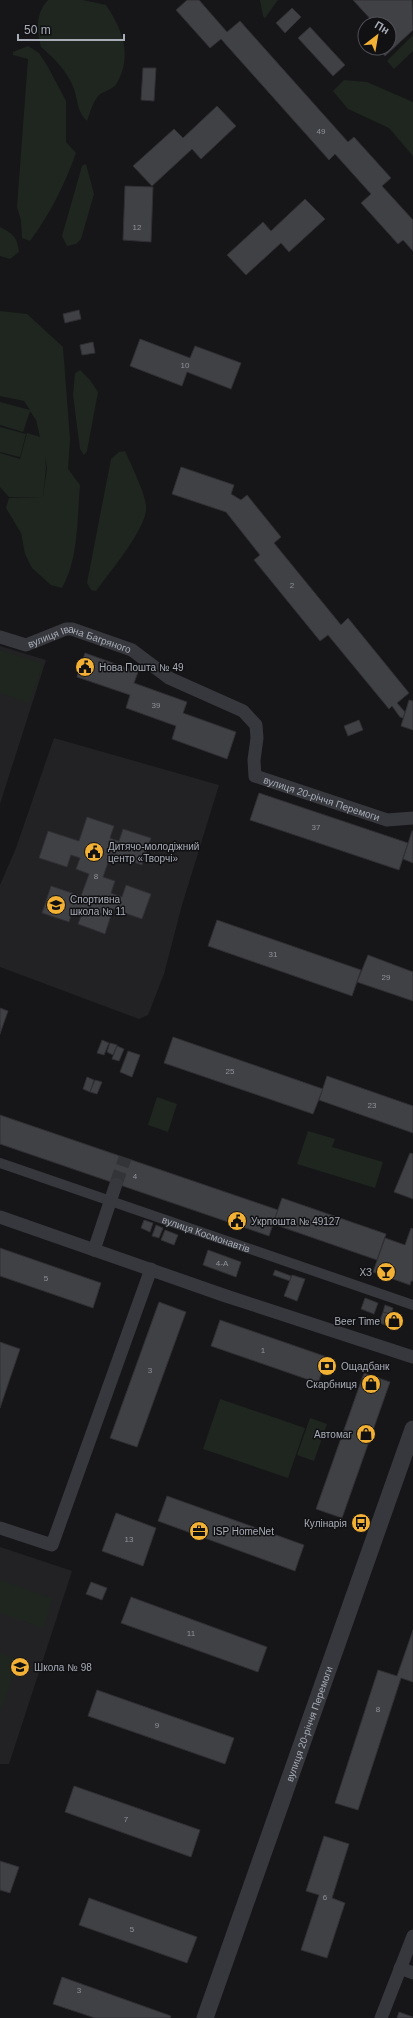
<svg xmlns="http://www.w3.org/2000/svg" width="413" height="2018" font-family="Arial,sans-serif">
  <style>
    .built { fill: #222225 }
    .green { fill: #1e261f }
    .building { fill: #404145; stroke: #303034 }
    .lines { fill: none; stroke-linecap: round; stroke-linejoin: round }
    .minor-tunnel { stroke: #333438; stroke-width: 13; stroke-dasharray: 13 6; stroke-linecap: butt }
    .pedestrian { stroke: #37383d; stroke-width: 10 }
    .minor { stroke: #37383d; stroke-width: 13 }
    .tertiary { stroke: #37383d; stroke-width: 17 }
    .labels { text-anchor: middle; dominant-baseline: central; stroke-width: 3; stroke-linejoin: round; paint-order: stroke }
    .number-label { font-size: 8px; fill: #8e929b }
    .street-label { font-size: 10px; fill: #a8adb8; stroke: #111113 }
    .poi-label { font-size: 10px; fill: #a8adb8; stroke: #111113; text-anchor: start }
  </style>
  <rect width="100%" height="100%" fill="#161618"/>
  <g class="built">
    <path d="M 0,646 L 46,660 L 0,804 Z"/>
    <path d="M 54,738 L 219,785 L 182,905 L 164,974 L 148,1015 L 139,1019 L 0,967 L 0,885 L 16,848 Z"/>
    <path d="M 0,1547 L 72,1571 L 9,1764 L 0,1764 Z"/>
  </g>
  <g class="green">
    <path d="M 48,0 L 83,0 L 106,5 C 122,29 133,55 117,83 C 114,89 104,91 99,95 C 93,101 90,113 87,121 C 77,112 78,101 74,89 C 68,72 55,59 41,47 C 37,30 35,14 48,0 Z"/>
    <path d="M 260,0 L 278,0 L 265,18 L 263,16 Z"/>
    <path d="M 413,35 L 413,51 L 394,69 L 387,61 Z"/>
    <path d="M 28,46 L 39,53 L 48,67 L 66,101 L 66,142 L 76,153 C 65,184 50,214 30,241 L 22,238 L 21,220 L 17,207 L 28,59 L 13,55 L 13,52 Z"/>
    <path d="M 344,80 L 367,82 L 413,102 L 413,156 L 389,128 L 348,109 L 333,91 Z"/>
    <path d="M 86,164 L 94,194 L 81,239 L 76,244 L 67,246 L 62,236 L 82,166 Z"/>
    <path d="M 0,227 C 13,234 17,236 19,252 L 10,259 L 0,256 Z"/>
    <path d="M 0,311 L 27,314 L 63,347 L 70,440 L 68,469 L 80,485 C 77,518 79,558 62,588 L 51,585 L 32,568 L 25,554 L 21,533 L 6,508 L 9,498 L 43,498 L 47,468 L 45,456 L 46,468 L 43,498 L 9,497 L 0,487 L 0,453 L 20,459 L 27,433 L 40,437 L 36,420 L 30,411 L 23,432 L 0,425 L 0,402 L 30,410 L 24,401 L 0,396 Z"/>
    <path d="M 80,370 L 90,380 L 98,392 L 87,451 L 84,455 L 80,449 L 73,395 L 75,373 Z"/>
    <path d="M 0,427 L 26,434 L 20,457 L 0,452 Z"/>
    <path d="M 125,451 C 132,467 143,488 146,505 C 150,525 108,574 96,591 L 91,590 L 87,583 L 111,459 L 119,452 Z"/>
    <path d="M 0,650 L 43,664 L 29,703 L 0,693 Z"/>
    <path d="M 157,1097 L 177,1104 L 168,1132 L 148,1125 Z"/>
    <path d="M 308,1131 L 335,1139 L 332,1147 L 383,1162 L 375,1188 L 297,1164 Z"/>
    <path d="M 220,1399 L 305,1428 L 288,1478 L 203,1449 Z"/>
    <path d="M 310,1418 L 327,1424 L 314,1461 L 297,1455 Z"/>
    <path d="M 0,1580 L 53,1599 L 43,1628 L 0,1613 Z"/>
    <path d="M 0,1653 L 19,1660 L 0,1712 Z"/>
  </g>
  <g class="building">
    <path d="M 187,0 L 199,0 L 227,32 L 240,21 L 348,142 L 354,137 L 391,178 L 382,186 L 413,220 L 413,251 L 403,240 L 398,244 L 361,203 L 371,194 L 335,154 L 329,160 L 221,39 L 210,48 L 176,10 Z"/>
    <path d="M 353,0 L 412,0 L 413,30 L 385,56 L 377,48 L 389,48 L 389,24 L 383,24 L 385,22 L 380,18 L 374,23 Z"/>
    <path d="M 292,8 L 301,17 L 285,33 L 276,23 Z"/>
    <path d="M 310,27 L 345,65 L 333,76 L 298,38 Z"/>
    <path d="M 143,68 L 156,68 L 154,101 L 141,100 Z"/>
    <path d="M 217,106 L 236,126 L 201,159 L 192,149 L 152,186 L 133,166 L 174,129 L 183,138 Z"/>
    <path d="M 125,186 L 153,187 L 151,242 L 123,240 Z"/>
    <path d="M 305,199 L 325,219 L 289,252 L 281,243 L 246,275 L 227,255 L 263,222 L 271,231 Z"/>
    <path d="M 79,310 L 81,319 L 65,323 L 63,314 Z"/>
    <path d="M 140,339 L 190,358 L 195,346 L 241,363 L 231,389 L 187,372 L 182,386 L 130,366 Z"/>
    <path d="M 93,342 L 95,353 L 82,355 L 80,345 Z"/>
    <path d="M 181,467 L 234,485 L 231,494 L 241,500 L 247,495 L 281,537 L 274,543 L 341,625 L 348,618 L 409,693 L 397,703 L 405,712 L 403,718 L 400,717 L 392,706 L 389,709 L 328,635 L 320,641 L 254,560 L 260,555 L 226,512 L 172,494 Z"/>
    <path d="M 85,653 L 138,672 L 134,683 L 187,702 L 183,713 L 236,732 L 227,759 L 172,739 L 176,726 L 126,708 L 130,695 L 77,677 Z"/>
    <path d="M 409,700 L 413,701 L 413,730 L 401,726 Z"/>
    <path d="M 359,720 L 363,730 L 348,736 L 344,726 Z"/>
    <path d="M 259,793 L 408,843 L 399,870 L 250,820 Z"/>
    <path d="M 87,817 L 114,826 L 110,838 L 115,840 L 119,841 L 123,829 L 151,838 L 142,865 L 111,854 L 103,877 L 115,881 L 111,893 L 122,897 L 126,885 L 151,894 L 142,919 L 113,909 L 105,934 L 78,924 L 82,913 L 77,911 L 73,910 L 69,922 L 42,913 L 51,886 L 81,896 L 89,874 L 76,869 L 80,858 L 71,855 L 67,867 L 39,858 L 48,831 L 79,841 Z"/>
    <path d="M 412,831 L 413,831 L 413,863 L 403,859 Z"/>
    <path d="M 217,920 L 361,970 L 352,996 L 208,946 Z"/>
    <path d="M 368,955 L 413,972 L 413,1001 L 357,982 Z"/>
    <path d="M 0,1008 L 8,1011 L 0,1034 Z"/>
    <path d="M 173,1037 L 323,1089 L 313,1114 L 164,1063 Z"/>
    <path d="M 102,1040 L 109,1043 L 104,1055 L 97,1053 Z"/>
    <path d="M 110,1043 L 117,1045 L 113,1055 L 107,1052 Z"/>
    <path d="M 117,1046 L 124,1049 L 119,1061 L 112,1059 Z"/>
    <path d="M 128,1051 L 140,1055 L 132,1077 L 120,1072 Z"/>
    <path d="M 327,1076 L 413,1106 L 413,1133 L 319,1100 Z"/>
    <path d="M 87,1077 L 94,1080 L 90,1092 L 83,1089 Z"/>
    <path d="M 95,1080 L 102,1082 L 97,1094 L 90,1092 Z"/>
    <path d="M 0,1115 L 278,1210 L 269,1236 L 0,1144 Z"/>
    <path d="M 410,1153 L 413,1154 L 413,1199 L 394,1192 Z"/>
    <path d="M 282,1198 L 386,1234 L 377,1260 L 273,1224 Z"/>
    <path d="M 144,1220 L 153,1223 L 150,1232 L 141,1228 Z"/>
    <path d="M 156,1225 L 163,1228 L 159,1238 L 152,1236 Z"/>
    <path d="M 411,1228 L 413,1229 L 413,1281 L 411,1281 L 410,1285 L 373,1272 L 385,1238 L 405,1245 Z"/>
    <path d="M 165,1230 L 178,1235 L 174,1245 L 161,1240 Z"/>
    <path d="M 0,1248 L 101,1283 L 93,1308 L 0,1276 Z"/>
    <path d="M 208,1250 L 241,1262 L 236,1277 L 203,1265 Z"/>
    <path d="M 275,1270 L 291,1276 L 290,1281 L 273,1275 Z"/>
    <path d="M 292,1275 L 305,1279 L 297,1301 L 284,1296 Z"/>
    <path d="M 365,1298 L 378,1303 L 374,1314 L 361,1309 Z"/>
    <path d="M 159,1302 L 186,1312 L 137,1447 L 110,1438 Z"/>
    <path d="M 385,1305 L 393,1308 L 391,1315 L 383,1312 Z"/>
    <path d="M 383,1312 L 399,1317 L 396,1328 L 379,1323 Z"/>
    <path d="M 220,1320 L 327,1357 L 318,1383 L 211,1346 Z"/>
    <path d="M 0,1342 L 20,1349 L 0,1408 Z"/>
    <path d="M 364,1373 L 390,1382 L 342,1518 L 316,1509 Z"/>
    <path d="M 167,1496 L 304,1545 L 295,1571 L 158,1521 Z"/>
    <path d="M 116,1513 L 156,1528 L 143,1566 L 102,1551 Z"/>
    <path d="M 91,1582 L 107,1588 L 102,1600 L 86,1594 Z"/>
    <path d="M 131,1597 L 267,1647 L 258,1672 L 121,1623 Z"/>
    <path d="M 413,1630 L 413,1682 L 401,1678 L 358,1810 L 335,1803 L 378,1670 L 397,1676 Z"/>
    <path d="M 97,1690 L 234,1738 L 225,1764 L 88,1716 Z"/>
    <path d="M 74,1786 L 200,1830 L 191,1857 L 65,1812 Z"/>
    <path d="M 324,1836 L 349,1844 L 332,1898 L 345,1903 L 327,1958 L 301,1950 L 319,1895 L 306,1891 Z"/>
    <path d="M 0,1861 L 19,1867 L 10,1893 L 0,1890 Z"/>
    <path d="M 89,1898 L 197,1937 L 187,1963 L 79,1925 Z"/>
    <path d="M 62,1977 L 171,2016 L 170,2018 L 95,2018 L 53,2004 Z"/>
    <path d="M 399,2012 L 413,2017 L 412,2018 L 397,2018 Z"/>
  </g>
  <g class="lines">
    <path class="minor-tunnel" d="M 116,1184 L 125,1158"/>
    <path class="pedestrian" id="s1" d="M 0,1163 L 413,1305"/>
    <g class="minor">
      <path id="s2" d="M 0,637 L 26,645 L 66,629 L 72,629 L 132,650 L 169,678 L 243,711 L 256,725 L 257,738 L 254,760 L 255,776 L 387,820 L 413,818"/>
      <path d="M 0,1217 L 226,1296 L 413,1357"/>
      <path d="M 94,1250 L 116,1184"/>
      <path d="M 0,1528 L 52,1545 L 151,1269"/>
      <path d="M 400,1968 L 413,1973"/>
      <path d="M 381,2018 L 413,1936"/>
    </g>
    <path class="tertiary" id="s3" d="M 205,2018 L 413,1429"/>
  </g>
  <defs>
    <symbol id="civic-disc" viewBox="-11 -11 22 22"><circle r="9.5" fill="#f2b134" stroke="#111113"/><path d="M-.6-6.5H3V-4.5H.6V-3L4-1V1h2V6H-6V1h2V-1L-.6-3ZM-1.2 2.5V6h2.4V2.5Z" fill="#111"/></symbol>
    <symbol id="school-disc" viewBox="-11 -11 22 22"><circle r="9.5" fill="#f2b134" stroke="#111113"/><path d="M0-5L7-2L0 1L-7-2ZM-4 1L0 2.5L4 1V4Q0 6-4 4Z" fill="#111"/></symbol>
    <symbol id="bar-disc" viewBox="-11 -11 22 22"><circle r="9.5" fill="#f2b134" stroke="#111113"/><path d="M-6-5H6L.8 .8V4.5H3.5V6h-7V4.5H-.8V.8Z" fill="#111"/></symbol>
    <symbol id="shop-disc" viewBox="-11 -11 22 22"><circle r="9.5" fill="#f2b134" stroke="#111113"/><path d="M-5-2.5h2.3a2.7 3.5 0 0 1 5.4 0H5L5.5 6h-11ZM-1.5-2.5h3a1.5 2.3 0 0 0-3 0Z" fill="#111"/></symbol>
    <symbol id="bank-disc" viewBox="-11 -11 22 22"><circle r="9.5" fill="#f2b134" stroke="#111113"/><path d="M-6-4H6V4H-6ZM0-2.3a2.3 2.3 0 1 0 0 4.6a2.3 2.3 0 1 0 0-4.6Z" fill="#111"/></symbol>
    <symbol id="bus-disc" viewBox="-11 -11 22 22"><circle r="9.5" fill="#f2b134" stroke="#111113"/><path d="M-5-6H5V4H4V6H2V4H-2V6H-4V4H-5ZM-3.5-4V0h7V-4ZM-3.5 1.2v1.5H-2V1.2ZM2 1.2v1.5H3.5V1.2Z" fill="#111"/></symbol>
    <symbol id="office-disc" viewBox="-11 -11 22 22"><circle r="9.5" fill="#f2b134" stroke="#111113"/><path d="M-6-3h4V-5.5h4V-3h4V5H-6ZM-1-4.5V-3h2v-1.5ZM-6 0V1H6V0Z" fill="#111"/></symbol>
  </defs>
  <g fill-rule="evenodd">
    <use href="#civic-disc" x="74" y="656" width="22" height="22"/>
    <use href="#civic-disc" x="83" y="841" width="22" height="22"/>
    <use href="#school-disc" x="45" y="894" width="22" height="22"/>
    <use href="#civic-disc" x="226" y="1210" width="22" height="22"/>
    <use href="#bar-disc" x="375" y="1261" width="22" height="22"/>
    <use href="#shop-disc" x="383" y="1310" width="22" height="22"/>
    <use href="#bank-disc" x="316" y="1355" width="22" height="22"/>
    <use href="#shop-disc" x="360" y="1373" width="22" height="22"/>
    <use href="#shop-disc" x="355" y="1423" width="22" height="22"/>
    <use href="#bus-disc" x="350" y="1512" width="22" height="22"/>
    <use href="#office-disc" x="188" y="1520" width="22" height="22"/>
    <use href="#school-disc" x="9" y="1656" width="22" height="22"/>
  </g>
  <g class="labels">
    <g class="number-label">
      <text x="321" y="131">49</text>
      <text x="137" y="227">12</text>
      <text x="185" y="365">10</text>
      <text x="292" y="585">2</text>
      <text x="156" y="705">39</text>
      <text x="316" y="827">37</text>
      <text x="96" y="876">8</text>
      <text x="273" y="954">31</text>
      <text x="386" y="977">29</text>
      <text x="230" y="1071">25</text>
      <text x="372" y="1105">23</text>
      <text x="135" y="1176">4</text>
      <text x="222" y="1263">4-А</text>
      <text x="46" y="1278">5</text>
      <text x="263" y="1350">1</text>
      <text x="150" y="1370">3</text>
      <text x="129" y="1539">13</text>
      <text x="191" y="1633">11</text>
      <text x="378" y="1709">8</text>
      <text x="157" y="1725">9</text>
      <text x="126" y="1819">7</text>
      <text x="325" y="1897">6</text>
      <text x="132" y="1929">5</text>
      <text x="79" y="1990">3</text>
    </g>
    <g class="street-label">
      <text stroke="none"><textPath href="#s2" startOffset="84">вулиця Івана Багряного</textPath></text>
      <text stroke="none"><textPath href="#s2" startOffset="408">вулиця 20-річчя Перемоги</textPath></text>
      <text stroke="none"><textPath href="#s1" startOffset="218">вулиця Космонавтів</textPath></text>
      <text stroke="none"><textPath href="#s3" startOffset="312">вулиця 20-річчя Перемоги</textPath></text>
    </g>
    <g class="poi-label">
      <text x="99" y="667">Нова Пошта № 49</text>
      <text x="108" y="846">Дитячо-молодіжний<tspan x="108" dy="12">центр «Творчі»</tspan></text>
      <text x="70" y="899">Спортивна<tspan x="70" dy="12">школа № 11</tspan></text>
      <text x="251" y="1221">Укрпошта № 49127</text>
      <text x="372" y="1272" text-anchor="end">ХЗ</text>
      <text x="380" y="1321" text-anchor="end">Beer Time</text>
      <text x="341" y="1366">Ощадбанк</text>
      <text x="357" y="1384" text-anchor="end">Скарбниця</text>
      <text x="352" y="1434" text-anchor="end">Автомаг</text>
      <text x="347" y="1523" text-anchor="end">Кулінарія</text>
      <text x="213" y="1531">ISP HomeNet</text>
      <text x="34" y="1667">Школа № 98</text>
    </g>
  </g>
  <g transform="translate(377 36) rotate(31)"><circle r="19" fill="#111113" stroke="#4d4f55"/>
  <path d="M0-3L7 15L0 10L-7 15Z" fill="#f2b134"/>
  <text y="-6" font-size="11" font-weight="bold" text-anchor="middle" fill="#a8adb8">Пн</text>
  </g>
  <path d="M18 34v6h106v-6" fill="none" stroke="#a8adb8" stroke-width="2"/>
  <text x="24" y="34" font-size="12" fill="#a8adb8" stroke="#111113" stroke-width="3" paint-order="stroke">50 m</text>
</svg>
